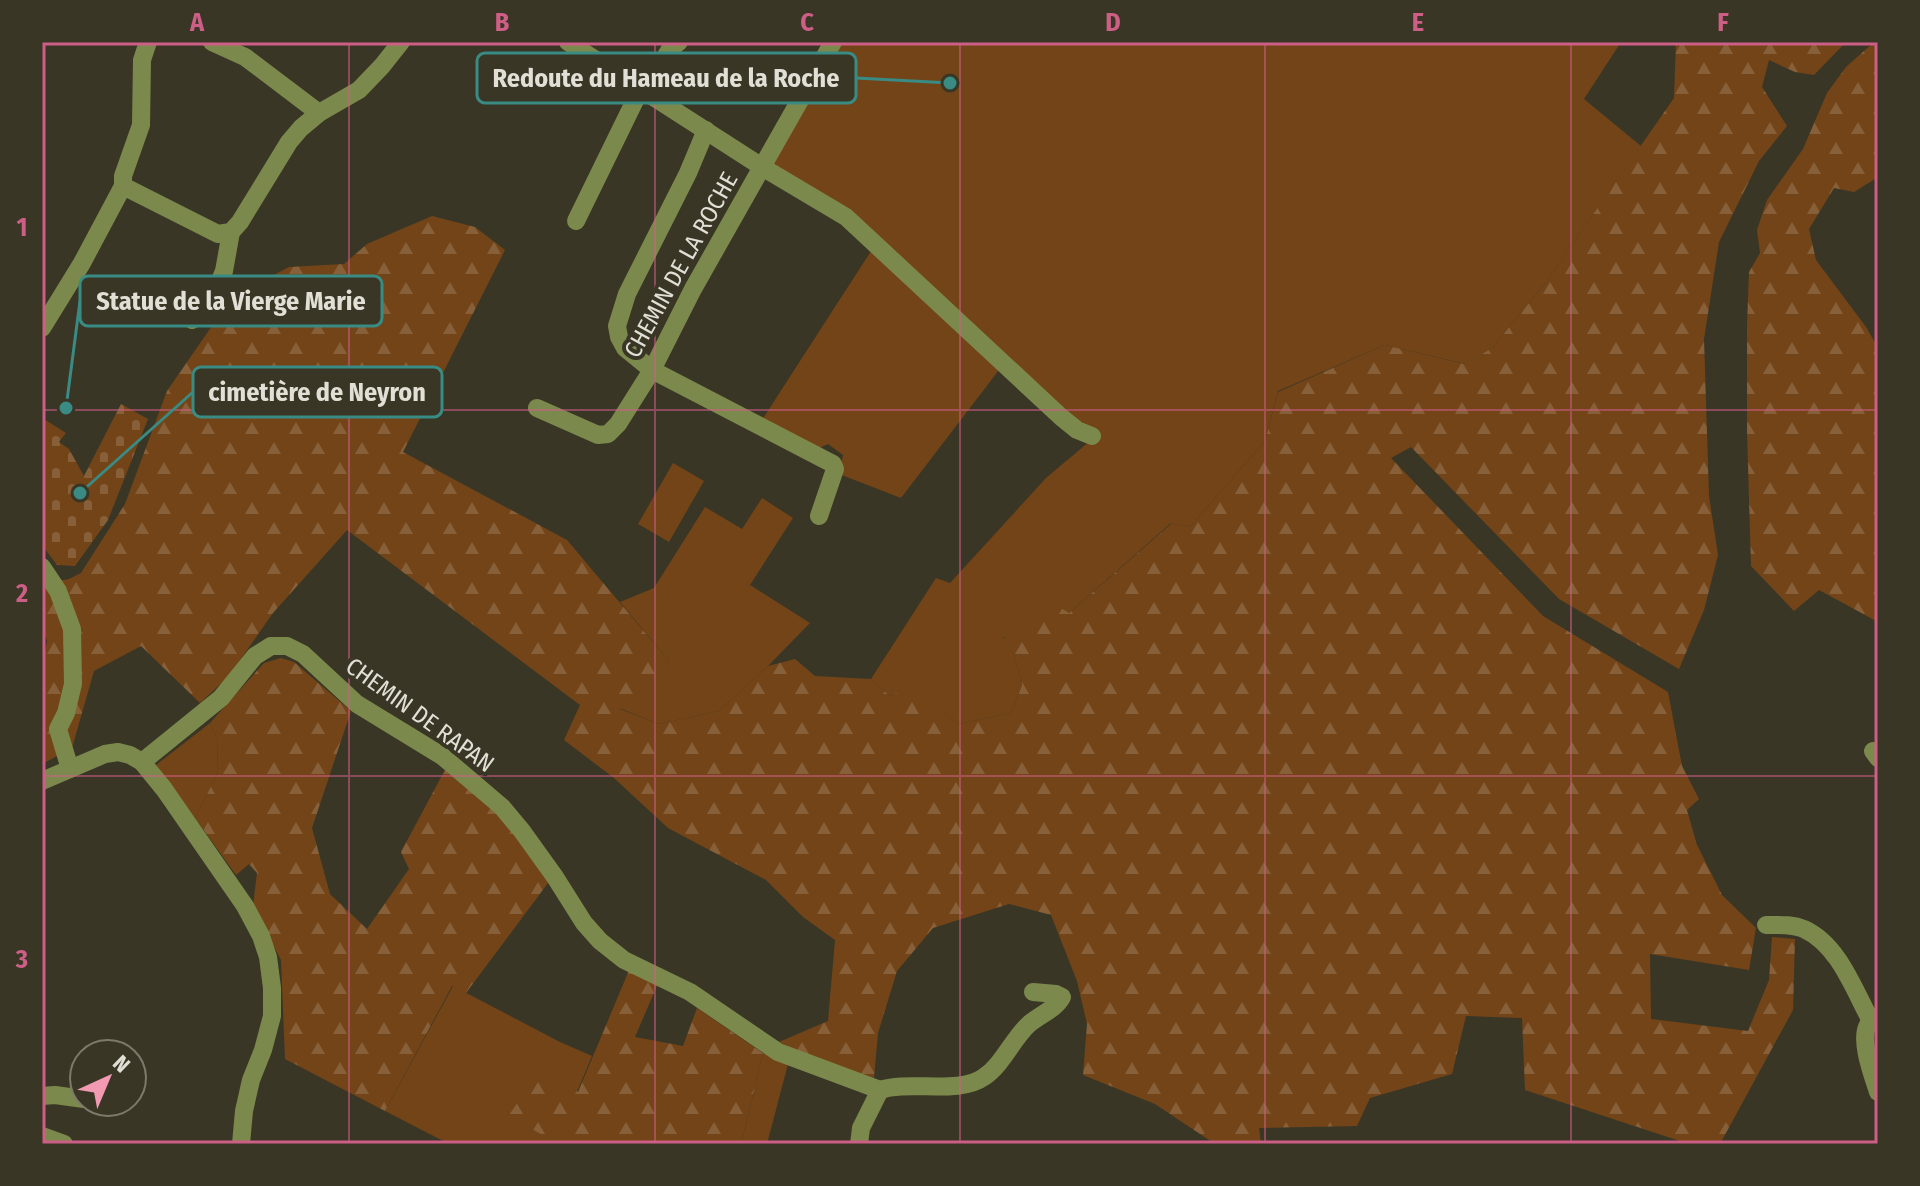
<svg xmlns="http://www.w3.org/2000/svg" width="1920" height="1186" font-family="'Fira Sans Condensed',sans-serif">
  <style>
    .green { fill: #734417 }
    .forest { fill: url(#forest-firs) }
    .cemetery { fill: url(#cemetery-stones) }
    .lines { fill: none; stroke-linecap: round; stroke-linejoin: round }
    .minor { stroke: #7c894c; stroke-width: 18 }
    .grid { fill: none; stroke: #cd5e86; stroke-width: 2; stroke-opacity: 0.55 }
    .labels { text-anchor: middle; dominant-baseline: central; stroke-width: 8; stroke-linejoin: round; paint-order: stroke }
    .street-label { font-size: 24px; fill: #e2e0d6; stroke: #393626 }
    .leader { fill: none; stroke: #398b83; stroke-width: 3 }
    .callout-dot { fill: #398b83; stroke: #393626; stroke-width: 3 }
    .callout { fill: #393626; stroke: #398b83; stroke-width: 3 }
    .callout-label { font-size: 26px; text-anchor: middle; font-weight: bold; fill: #e2e0d6 }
    .neatline { fill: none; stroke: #cd5e86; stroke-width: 3 }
    .grid-label { font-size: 26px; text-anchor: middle; font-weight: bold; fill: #cd5e86 }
  </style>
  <defs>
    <pattern id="forest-firs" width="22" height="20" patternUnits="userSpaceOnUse" patternTransform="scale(2)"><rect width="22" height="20" fill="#734417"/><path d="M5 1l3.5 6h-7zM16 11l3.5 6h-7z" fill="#875f38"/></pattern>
    <pattern id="cemetery-stones" width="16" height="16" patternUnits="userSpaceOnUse" patternTransform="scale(2)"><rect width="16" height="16" fill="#734417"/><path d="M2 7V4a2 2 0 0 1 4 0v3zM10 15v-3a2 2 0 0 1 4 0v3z" fill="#875f38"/></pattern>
  </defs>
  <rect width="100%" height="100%" fill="#393626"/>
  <g class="green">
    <path d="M 840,42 L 1621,42 L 1584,99 L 1641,146 L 1546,282 L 1492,348 L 1466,364 L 1385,345 L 1278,391 L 1265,441 L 1190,527 L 1171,523 L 1069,613 L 1003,638 L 1014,654 L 1022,685 L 1011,713 L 959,724 L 907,689 L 890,696 L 871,679 L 936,578 L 950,583 L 1046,478 L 1090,441 L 878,241 L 770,166 Z"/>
    <path d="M 873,248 L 999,370 L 901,498 L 839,474 L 843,455 L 828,444 L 813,451 L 760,423 Z"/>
    <path d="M 673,463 L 704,481 L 669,542 L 638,524 Z"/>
    <path d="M 762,498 L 793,518 L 750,585 L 810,623 L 768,666 L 719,711 L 659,724 L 619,708 L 669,661 L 620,602 L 654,588 L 705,507 L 742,529 Z"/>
    <path d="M 210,723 L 217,739 L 218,772 L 195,818 L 156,765 Z"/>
    <path d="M 453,986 L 560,1042 L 592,1056 L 577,1092 L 510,1114 L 557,1144 L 449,1144 L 385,1111 Z"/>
    <path d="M 763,1053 L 788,1064 L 767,1144 L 741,1144 Z"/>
  </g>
  <g class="forest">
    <path d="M 1676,42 L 1846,42 L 1814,75 L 1795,72 L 1769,60 L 1762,87 L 1787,126 L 1759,161 L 1719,242 L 1704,339 L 1709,496 L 1718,555 L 1704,610 L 1679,669 L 1559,599 L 1411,447 L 1391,458 L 1543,616 L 1668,692 L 1682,766 L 1699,799 L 1687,810 L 1697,845 L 1722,895 L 1756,928 L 1749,970 L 1650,954 L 1651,1019 L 1748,1031 L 1769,980 L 1772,937 L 1795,939 L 1793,1010 L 1720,1144 L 1689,1144 L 1525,1090 L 1522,1018 L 1466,1016 L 1452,1074 L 1370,1098 L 1357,1126 L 1259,1128 L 1261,1144 L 1215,1144 L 1155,1104 L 1083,1075 L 1087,1024 L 1077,981 L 1051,915 L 1009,904 L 933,928 L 897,971 L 878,1033 L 874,1078 L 810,1057 L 779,1042 L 828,1021 L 835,940 L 803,917 L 766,880 L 668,828 L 614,778 L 564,740 L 580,705 L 347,530 L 273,613 L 228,677 L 200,703 L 141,646 L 94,671 L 72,748 L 42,764 L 42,667 L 47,641 L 42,625 L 42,584 L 69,579 L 81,573 L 125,504 L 167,391 L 232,297 L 289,267 L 344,264 L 367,244 L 432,216 L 475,227 L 505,250 L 403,452 L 567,540 L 669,661 L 620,709 L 659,724 L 719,711 L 768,666 L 795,659 L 815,676 L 871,679 L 890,696 L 907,688 L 959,724 L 1011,713 L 1022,685 L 1014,654 L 1003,639 L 1054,604 L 1069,613 L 1172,523 L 1190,527 L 1265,441 L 1278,392 L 1385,345 L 1465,364 L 1492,348 L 1546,282 L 1674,98 Z"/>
    <path d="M 1873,43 L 1878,48 L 1878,177 L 1854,192 L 1834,188 L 1809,229 L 1816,260 L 1866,327 L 1878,348 L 1878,622 L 1819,590 L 1794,611 L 1751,566 L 1747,431 L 1747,325 L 1749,272 L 1760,253 L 1757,230 L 1767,200 L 1803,149 L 1827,93 L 1846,67 Z"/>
    <path d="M 281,658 L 294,662 L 351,711 L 312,828 L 330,894 L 367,929 L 409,869 L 401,852 L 446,768 L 501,813 L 551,879 L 466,993 L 452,986 L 385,1111 L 285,1059 L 281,960 L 253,906 L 257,873 L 249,864 L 236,875 L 195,818 L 218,772 L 217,739 L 210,723 L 264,663 Z"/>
    <path d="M 630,968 L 659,981 L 635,1037 L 683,1046 L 697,1008 L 763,1053 L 741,1144 L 557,1144 L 509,1115 L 539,1072 L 578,1092 Z"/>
  </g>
  <path class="cemetery" d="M 121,404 L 148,419 L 108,520 L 75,566 L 57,565 L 42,545 L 42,418 L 66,433 L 59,442 L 69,449 L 84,476 Z"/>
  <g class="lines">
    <g class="minor">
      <path d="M 212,42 L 245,57 L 319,113"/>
      <path d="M 833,42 L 762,167 L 846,217 L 1061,417 L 1077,430 L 1092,436"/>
      <path d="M 645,91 L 670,49 L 679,42"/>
      <path d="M 706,130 L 688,173 L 627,294 L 617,326 L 619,337 L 625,348 L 652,370 L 833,464 L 835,469 L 834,472 L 819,516"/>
      <path d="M 123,186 L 218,234 L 231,232 L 240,222 L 289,142 L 301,128 L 319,113 L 359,90 L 382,66 L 401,42"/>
      <path d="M 576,221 L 641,88"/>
      <path d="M 192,320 L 200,306 L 216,290 L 224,271 L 231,232"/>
      <path d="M 42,328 L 82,263 L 123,186 L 123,176 L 141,125 L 142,60 L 148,42"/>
      <path d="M 537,408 L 598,435 L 608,434 L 618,424 L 652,370 L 693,289 L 762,167 L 568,42"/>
      <path d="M 42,567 L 58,591 L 72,629 L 73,684 L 66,713 L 58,729 L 70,769"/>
      <path d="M 1873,751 L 1878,758"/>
      <path d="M 142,762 L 221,698 L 255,656 L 271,646 L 287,646 L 303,654 L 357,704 L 442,756 L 502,807 L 522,831 L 555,877 L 584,923 L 600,941 L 624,960 L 690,992 L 778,1052 L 880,1090 L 861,1128 L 859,1144"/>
      <path d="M 42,781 L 105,754 L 118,752 L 130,755 L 142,762 L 164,789 L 245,906 L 261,936 L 268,957 L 272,988 L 272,1016 L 263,1050 L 251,1080 L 244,1111 L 241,1144"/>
      <path d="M 1766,925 C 1779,925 1792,924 1804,929 C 1839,945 1854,990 1871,1021"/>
      <path d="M 1878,1016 C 1873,1019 1871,1020 1868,1025 C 1859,1040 1873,1076 1878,1092"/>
      <path d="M 880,1090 C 909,1080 959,1095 984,1077 C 1003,1064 1012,1040 1028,1025 C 1039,1015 1055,1010 1062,997 L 1056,994 L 1033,992"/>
      <path d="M 42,1096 L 55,1095 L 84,1099"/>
      <path d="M 42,1136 L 64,1144"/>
    </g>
  </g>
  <path class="grid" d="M 349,42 L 349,1144M 655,42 L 655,1144M 960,42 L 960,1144M 1265,42 L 1265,1144M 1571,42 L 1571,1144M 42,410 L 1878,410M 42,776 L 1878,776"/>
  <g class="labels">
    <g class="street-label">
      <text transform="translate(681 265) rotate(-61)">CHEMIN DE LA ROCHE</text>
      <text transform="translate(420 715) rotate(36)">CHEMIN DE RAPAN</text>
    </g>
  </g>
  <path class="leader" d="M950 83L856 78M66 408L80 301M80 493L193 392"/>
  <g class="callout-dot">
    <circle cx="950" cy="83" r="8"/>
    <circle cx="66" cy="408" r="8"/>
    <circle cx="80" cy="493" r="8"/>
  </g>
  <g class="callout">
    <rect x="477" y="53" width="379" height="50" rx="8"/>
    <rect x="80" y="276" width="302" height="50" rx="8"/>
    <rect x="193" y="367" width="249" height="50" rx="8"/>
  </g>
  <g class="callout-label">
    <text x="666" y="87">Redoute du Hameau de la Roche</text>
    <text x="231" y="310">Statue de la Vierge Marie</text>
    <text x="317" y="401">cimetière de Neyron</text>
  </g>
  <rect width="1920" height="1186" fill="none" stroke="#393626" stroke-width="88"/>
  <g transform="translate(108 1078) rotate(44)"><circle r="38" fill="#393626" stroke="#7d7a6c" stroke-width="2"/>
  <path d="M0-6L14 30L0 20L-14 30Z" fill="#f19ab1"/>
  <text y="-12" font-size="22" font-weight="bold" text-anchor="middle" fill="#e2e0d6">N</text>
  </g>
  <rect x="44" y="44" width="1832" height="1098" class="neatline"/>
  <g class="grid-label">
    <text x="197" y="31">A</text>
    <text x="502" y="31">B</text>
    <text x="807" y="31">C</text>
    <text x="1113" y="31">D</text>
    <text x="1418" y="31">E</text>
    <text x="1723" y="31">F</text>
    <text x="22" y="236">1</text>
    <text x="22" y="602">2</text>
    <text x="22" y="968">3</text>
  </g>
</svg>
